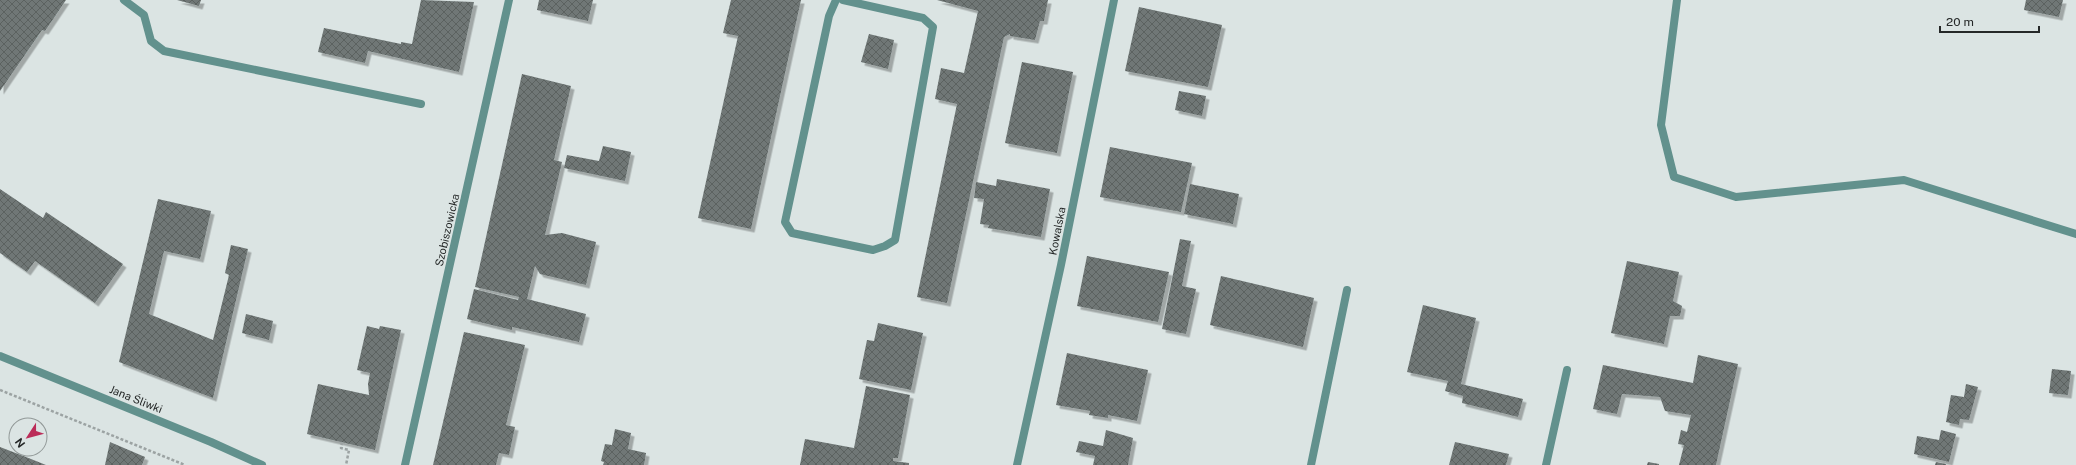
<svg xmlns="http://www.w3.org/2000/svg" width="2076" height="465" font-family="'Public Sans',sans-serif">
  <style>
    .building { fill: url(#building-cross-hatch); filter: url(#shadow) }
    .lines { fill: none; stroke-linecap: round; stroke-linejoin: round }
    .path { stroke: #9ca3a3; stroke-width: 2.5; stroke-dasharray: 3 2; stroke-linecap: butt }
    .service { stroke: #62918d; stroke-width: 8 }
    .minor { stroke: #62918d; stroke-width: 8 }
    .tertiary { stroke: #62918d; stroke-width: 8 }
    .labels { text-anchor: middle; dominant-baseline: central; stroke-width: 3; stroke-linejoin: round; paint-order: stroke }
    .street-label { font-size: 11px; fill: #252828; stroke: #dbe4e3 }
  </style>
  <defs>
    <pattern id="building-cross-hatch" width="8" height="8" patternUnits="userSpaceOnUse"><rect width="8" height="8" fill="#6f7776"/><path d="M0 0l8 8M0 8l8-8" fill="none" stroke="#5b6261"/></pattern>
    <filter id="shadow"><feDropShadow dx="3.5" dy="3.5" stdDeviation="0" flood-color="#0004"/></filter>
  </defs>
  <rect width="100%" height="100%" fill="#dbe4e3"/>
  <g class="building">
    <path d="M 0,0 L 66,0 L 45,31 L 42,30 L 0,91 Z"/>
    <path d="M 177,0 L 201,0 L 199,6 Z"/>
    <path d="M 421,0 L 474,2 L 459,72 L 368,51 L 365,63 L 318,52 L 324,28 L 401,44 L 401,42 L 412,44 Z"/>
    <path d="M 539,0 L 593,0 L 588,21 L 537,10 Z"/>
    <path d="M 731,0 L 801,0 L 751,229 L 698,218 L 738,36 L 723,33 Z"/>
    <path d="M 937,0 L 1048,0 L 1044,21 L 1040,21 L 1035,40 L 1010,36 L 1010,34 L 1004,37 L 947,303 L 917,297 L 957,104 L 935,99 L 941,68 L 964,73 L 978,11 Z"/>
    <path d="M 2026,0 L 2063,0 L 2059,17 L 2024,10 Z"/>
    <path d="M 1139,7 L 1222,25 L 1208,87 L 1125,71 Z"/>
    <path d="M 869,34 L 894,40 L 888,69 L 861,62 Z"/>
    <path d="M 1022,62 L 1073,72 L 1057,153 L 1005,143 Z"/>
    <path d="M 522,74 L 571,86 L 554,160 L 562,162 L 545,235 L 562,233 L 596,242 L 586,285 L 540,274 L 535,266 L 527,299 L 586,314 L 579,342 L 512,327 L 512,330 L 467,319 L 474,289 L 518,300 L 519,297 L 475,287 Z"/>
    <path d="M 1179,91 L 1206,96 L 1202,116 L 1175,110 Z"/>
    <path d="M 603,146 L 631,152 L 625,181 L 564,168 L 567,155 L 599,161 Z"/>
    <path d="M 1110,147 L 1192,163 L 1181,212 L 1100,197 Z"/>
    <path d="M 997,179 L 1050,189 L 1041,237 L 988,228 L 989,225 L 980,224 L 984,199 L 974,198 L 976,182 L 996,186 Z"/>
    <path d="M 1190,184 L 1239,194 L 1233,224 L 1184,214 Z"/>
    <path d="M 0,189 L 43,218 L 46,212 L 123,264 L 95,303 L 35,261 L 27,272 L 0,253 Z"/>
    <path d="M 158,199 L 211,211 L 200,259 L 164,251 L 149,314 L 213,340 L 229,275 L 225,273 L 231,245 L 248,249 L 213,398 L 119,362 Z"/>
    <path d="M 1180,239 L 1191,241 L 1182,286 L 1196,289 L 1186,334 L 1162,329 Z"/>
    <path d="M 1087,256 L 1169,272 L 1158,322 L 1077,306 Z"/>
    <path d="M 1627,261 L 1679,272 L 1673,301 L 1682,306 L 1680,316 L 1670,316 L 1664,344 L 1611,333 Z"/>
    <path d="M 1221,276 L 1314,298 L 1303,347 L 1210,325 Z"/>
    <path d="M 1423,305 L 1476,318 L 1461,384 L 1523,399 L 1518,417 L 1462,403 L 1463,396 L 1445,391 L 1448,381 L 1407,372 Z"/>
    <path d="M 246,314 L 273,321 L 269,340 L 242,333 Z"/>
    <path d="M 878,323 L 923,333 L 911,390 L 859,379 L 867,340 L 874,341 Z"/>
    <path d="M 367,326 L 379,329 L 380,326 L 401,330 L 375,450 L 307,434 L 318,384 L 369,395 L 368,384 L 370,373 L 357,370 Z"/>
    <path d="M 464,332 L 525,345 L 506,425 L 515,427 L 509,455 L 499,453 L 496,465 L 433,465 Z"/>
    <path d="M 1067,353 L 1148,370 L 1137,421 L 1108,415 L 1108,418 L 1089,415 L 1090,411 L 1056,405 Z"/>
    <path d="M 1698,355 L 1738,364 L 1716,465 L 1679,465 L 1684,445 L 1678,444 L 1681,430 L 1687,432 L 1691,415 L 1665,411 L 1660,397 L 1622,394 L 1617,414 L 1593,409 L 1603,365 L 1693,383 Z"/>
    <path d="M 2052,369 L 2071,371 L 2068,395 L 2049,393 Z"/>
    <path d="M 1966,384 L 1978,387 L 1969,420 L 1960,419 L 1959,425 L 1946,422 L 1951,395 L 1964,397 Z"/>
    <path d="M 866,386 L 910,395 L 898,458 L 893,458 L 893,461 L 909,463 L 909,465 L 800,465 L 805,439 L 854,448 Z"/>
    <path d="M 615,429 L 631,433 L 628,449 L 646,453 L 644,465 L 603,465 L 604,462 L 601,461 L 605,444 L 612,445 Z"/>
    <path d="M 1106,430 L 1133,438 L 1128,465 L 1093,465 L 1095,456 L 1076,452 L 1079,441 L 1103,446 Z"/>
    <path d="M 1941,430 L 1956,434 L 1949,462 L 1914,454 L 1917,436 L 1939,440 Z"/>
    <path d="M 110,442 L 145,457 L 142,465 L 105,465 Z"/>
    <path d="M 1455,442 L 1509,454 L 1506,465 L 1449,465 Z"/>
    <path d="M 0,447 L 26,457 L 46,465 L 0,465 Z"/>
    <path d="M 1648,462 L 1659,464 L 1659,465 L 1647,465 Z"/>
    <path d="M 1936,462 L 1946,464 L 1946,465 L 1935,465 Z"/>
  </g>
  <g class="lines">
    <g class="path">
      <path d="M 0,390 L 185,465"/>
      <path d="M 342,442 L 341,448 L 349,450 L 346,465"/>
    </g>
    <g class="service">
      <path d="M 124,0 L 144,15 L 151,41 L 164,51 L 421,104"/>
      <path d="M 836,0 L 829,16 L 785,222 L 792,233 L 873,250 L 885,246 L 895,240 L 933,27 L 923,18 L 843,0"/>
      <path d="M 1677,0 L 1661,125 L 1674,177 L 1736,197 L 1904,180 L 2076,234"/>
      <path d="M 1311,465 L 1347,290"/>
    </g>
    <g class="minor">
      <path d="M 405,465 L 509,0"/>
      <path d="M 1017,465 L 1061,265 L 1114,0"/>
      <path d="M 1546,465 L 1567,370"/>
    </g>
    <path class="tertiary" d="M 0,356 L 211,442 L 262,465"/>
  </g>
  <g class="labels">
    <g class="street-label">
      <text transform="translate(447 230) rotate(-77)">Szobiszowicka</text>
      <text transform="translate(1057 231) rotate(-79)">Kowalska</text>
      <text transform="translate(136 399) rotate(22)">Jana Śliwki</text>
    </g>
  </g>
  <g transform="translate(28 437) rotate(234)"><circle r="19" fill="#dbe4e3" stroke="#929998"/>
  <path d="M0-3L7 15L0 10L-7 15Z" fill="#bb2c58"/>
  <text y="-6" font-size="11" font-weight="bold" text-anchor="middle" fill="#252828">N</text>
  </g>
  <path d="M1940 26v6h99v-6" fill="none" stroke="#252828" stroke-width="2"/>
  <text x="1946" y="26" font-size="12" fill="#252828" stroke="#dbe4e3" stroke-width="3" paint-order="stroke">20 m</text>
</svg>
